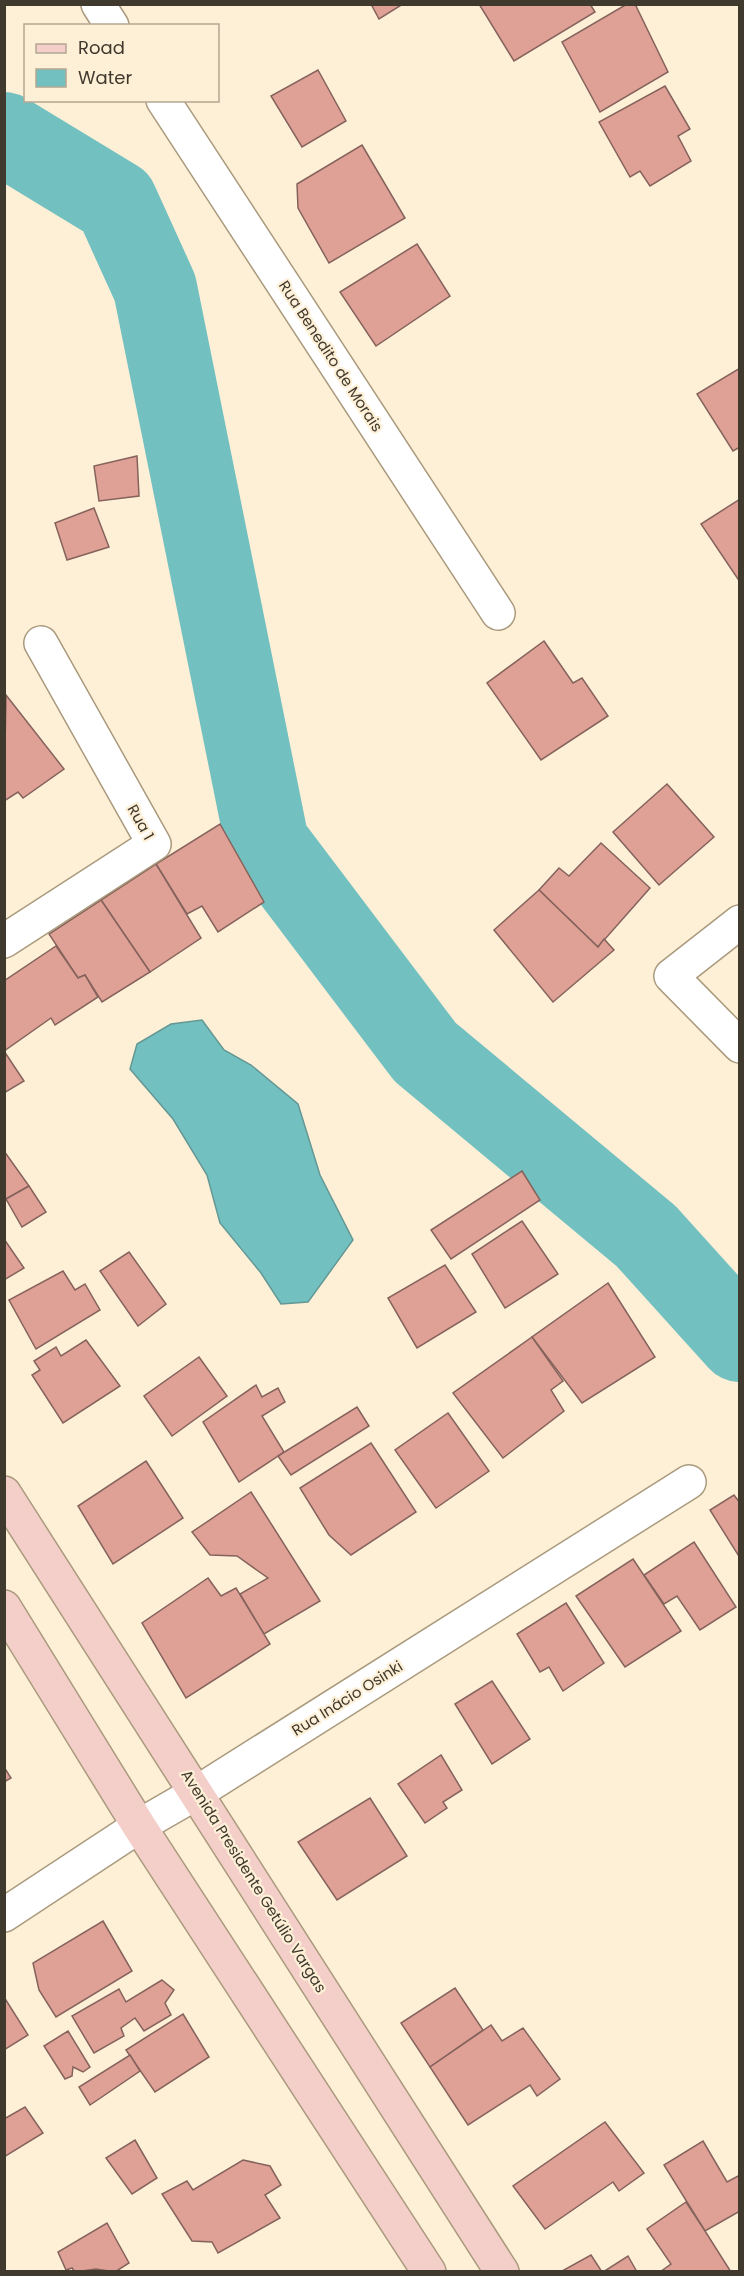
<svg xmlns="http://www.w3.org/2000/svg" width="744" height="2276" font-family="Poppins,sans-serif">
  <style>
    .water { fill: #73c0c0; stroke: #649894; stroke-width: 1.5 }
    .lines { fill: none; stroke-linecap: round; stroke-linejoin: round }
    .river { stroke: #73c0c0; stroke-width: 84 }
    .building { fill: #dfa195; stroke: #85635c; stroke-width: 1.5 }
    .street-casing { stroke: #aa9a7d; stroke-width: 36 }
    .secondary-casing { stroke: #aa9a7d; stroke-width: 36 }
    .street { stroke: #fff; stroke-width: 33 }
    .secondary { stroke: #f4cfca; stroke-width: 33 }
    .labels { text-anchor: middle; dominant-baseline: central; stroke-width: 4.5; stroke-linejoin: round; paint-order: stroke }
    .street-label { font-size: 15px; fill: #40392d; stroke: #fef0d7 }
  </style>
  <rect width="100%" height="100%" fill="#fef0d7"/>
  <path class="water" d="M 202,1020 L 224,1050 L 251,1065 L 298,1104 L 320,1175 L 353,1240 L 308,1302 L 281,1304 L 261,1273 L 220,1223 L 207,1175 L 173,1119 L 130,1069 L 137,1044 L 171,1024 Z"/>
  <g class="lines">
    <path class="river" d="M 4,134 L 116,202 L 155,288 L 267,843 L 425,1052 L 646,1236 L 740,1340"/>
  </g>
  <g class="building">
    <path d="M 371,4 L 403,4 L 379,19 Z"/>
    <path d="M 479,4 L 590,4 L 595,12 L 514,61 Z"/>
    <path d="M 627,4 L 635,4 L 668,72 L 600,112 L 562,42 Z"/>
    <path d="M 318,70 L 346,121 L 302,147 L 271,96 Z"/>
    <path d="M 665,86 L 690,129 L 678,136 L 691,161 L 650,186 L 640,171 L 630,177 L 599,122 Z"/>
    <path d="M 362,145 L 405,218 L 329,263 L 298,208 L 297,184 Z"/>
    <path d="M 417,244 L 450,296 L 376,346 L 340,292 Z"/>
    <path d="M 740,368 L 740,447 L 733,451 L 697,394 Z"/>
    <path d="M 137,456 L 139,496 L 99,501 L 94,466 Z"/>
    <path d="M 740,499 L 740,582 L 701,524 Z"/>
    <path d="M 94,508 L 109,547 L 67,560 L 55,523 Z"/>
    <path d="M 544,641 L 573,683 L 582,678 L 608,716 L 541,760 L 487,683 Z"/>
    <path d="M 6,695 L 64,769 L 23,798 L 18,792 L 4,801 Z"/>
    <path d="M 667,784 L 714,837 L 659,885 L 613,832 Z"/>
    <path d="M 220,824 L 264,902 L 218,932 L 202,906 L 187,914 L 156,864 Z"/>
    <path d="M 601,843 L 650,888 L 598,947 L 539,890 L 559,868 L 569,876 Z"/>
    <path d="M 156,864 L 201,938 L 150,972 L 101,900 Z"/>
    <path d="M 539,890 L 598,947 L 604,939 L 614,950 L 553,1002 L 494,930 Z"/>
    <path d="M 101,900 L 150,972 L 102,1002 L 85,975 L 78,978 L 49,934 Z"/>
    <path d="M 56,946 L 78,978 L 85,975 L 98,997 L 55,1025 L 51,1018 L 4,1051 L 4,981 Z"/>
    <path d="M 4,1051 L 24,1081 L 4,1093 Z"/>
    <path d="M 4,1151 L 29,1186 L 4,1200 Z"/>
    <path d="M 522,1171 L 540,1200 L 451,1259 L 431,1230 Z"/>
    <path d="M 29,1186 L 46,1212 L 22,1227 L 6,1199 Z"/>
    <path d="M 522,1221 L 558,1274 L 505,1308 L 472,1254 Z"/>
    <path d="M 4,1239 L 24,1268 L 4,1280 Z"/>
    <path d="M 129,1252 L 166,1304 L 138,1326 L 100,1271 Z"/>
    <path d="M 445,1265 L 476,1312 L 417,1348 L 388,1298 Z"/>
    <path d="M 63,1271 L 75,1290 L 85,1284 L 100,1310 L 36,1349 L 9,1300 Z"/>
    <path d="M 608,1283 L 655,1357 L 582,1403 L 532,1337 Z"/>
    <path d="M 532,1337 L 563,1381 L 551,1390 L 564,1411 L 503,1458 L 453,1393 Z"/>
    <path d="M 86,1340 L 120,1386 L 63,1423 L 32,1375 L 40,1370 L 34,1361 L 56,1347 L 61,1356 Z"/>
    <path d="M 199,1357 L 227,1396 L 172,1436 L 144,1396 Z"/>
    <path d="M 256,1385 L 262,1397 L 278,1388 L 285,1402 L 262,1416 L 284,1452 L 239,1482 L 203,1422 Z"/>
    <path d="M 357,1407 L 369,1426 L 291,1475 L 278,1456 Z"/>
    <path d="M 448,1413 L 489,1471 L 436,1508 L 395,1450 Z"/>
    <path d="M 371,1443 L 416,1512 L 351,1555 L 329,1535 L 300,1488 Z"/>
    <path d="M 146,1461 L 183,1518 L 113,1564 L 78,1506 Z"/>
    <path d="M 251,1492 L 320,1601 L 264,1634 L 240,1594 L 268,1578 L 237,1556 L 210,1555 L 192,1532 Z"/>
    <path d="M 734,1495 L 740,1503 L 740,1558 L 710,1510 Z"/>
    <path d="M 694,1542 L 736,1607 L 700,1630 L 677,1596 L 664,1604 L 644,1575 Z"/>
    <path d="M 633,1559 L 681,1631 L 625,1667 L 576,1596 Z"/>
    <path d="M 208,1578 L 221,1596 L 236,1588 L 270,1644 L 186,1698 L 142,1623 Z"/>
    <path d="M 566,1603 L 604,1663 L 563,1691 L 549,1667 L 540,1672 L 517,1634 Z"/>
    <path d="M 492,1681 L 530,1739 L 492,1764 L 455,1704 Z"/>
    <path d="M 441,1755 L 462,1790 L 443,1802 L 447,1808 L 425,1823 L 398,1784 Z"/>
    <path d="M 4,1767 L 11,1778 L 4,1782 Z"/>
    <path d="M 370,1798 L 407,1856 L 337,1900 L 298,1842 Z"/>
    <path d="M 103,1921 L 132,1971 L 56,2017 L 39,1990 L 33,1963 Z"/>
    <path d="M 162,1980 L 174,1990 L 165,2003 L 171,2015 L 144,2031 L 135,2018 L 121,2028 L 124,2036 L 94,2053 L 72,2016 L 119,1989 L 126,2002 Z"/>
    <path d="M 455,1988 L 483,2030 L 430,2067 L 401,2023 Z"/>
    <path d="M 4,1997 L 28,2035 L 4,2050 Z"/>
    <path d="M 183,2014 L 209,2057 L 155,2092 L 126,2050 Z"/>
    <path d="M 491,2025 L 502,2041 L 523,2028 L 560,2079 L 537,2096 L 530,2085 L 468,2125 L 430,2067 Z"/>
    <path d="M 68,2031 L 90,2067 L 83,2072 L 73,2067 L 72,2076 L 65,2079 L 44,2046 Z"/>
    <path d="M 130,2055 L 140,2071 L 90,2105 L 79,2087 Z"/>
    <path d="M 25,2107 L 43,2133 L 4,2157 L 4,2119 Z"/>
    <path d="M 605,2122 L 644,2173 L 619,2191 L 613,2182 L 545,2229 L 513,2186 Z"/>
    <path d="M 135,2140 L 157,2178 L 132,2194 L 106,2158 Z"/>
    <path d="M 703,2141 L 727,2182 L 740,2175 L 740,2211 L 705,2231 L 664,2165 Z"/>
    <path d="M 243,2160 L 270,2166 L 281,2185 L 265,2195 L 280,2218 L 218,2253 L 212,2242 L 192,2241 L 162,2194 L 187,2181 L 193,2190 Z"/>
    <path d="M 686,2202 L 705,2231 L 731,2272 L 660,2272 L 671,2264 L 647,2229 Z"/>
    <path d="M 107,2223 L 129,2263 L 115,2272 L 96,2269 L 75,2272 L 72,2268 L 66,2270 L 58,2252 Z"/>
    <path d="M 591,2255 L 602,2272 L 562,2271 Z"/>
    <path d="M 628,2256 L 637,2272 L 603,2272 Z"/>
  </g>
  <g class="lines">
    <defs>
      <g id="street">
        <path d="M 98,4 L 112,26"/>
        <path d="M 163,100 L 498,613"/>
        <path d="M 740,922 L 671,976 L 740,1046"/>
        <path d="M 4,941 L 154,844 L 41,643"/>
        <path d="M 4,1915 L 139,1826 L 198,1792 L 689,1482"/>
      </g>
      <g id="secondary">
        <path d="M 4,1493 L 502,2272"/>
        <path d="M 4,1607 L 139,1826 L 429,2272"/>
      </g>
    </defs>
    <use href="#street" class="street-casing"/>
    <use href="#secondary" class="secondary-casing"/>
    <use href="#street" class="street"/>
    <use href="#secondary" class="secondary"/>
  </g>
  <g class="labels">
    <g class="street-label">
      <text transform="translate(331 356) rotate(57)">Rua Benedito de Morais</text>
      <text transform="translate(141 822) rotate(61)">Rua 1</text>
      <text transform="translate(347 1698) rotate(-32)">Rua Inácio Osinki</text>
      <text transform="translate(254 1881) rotate(58)">Avenida Presidente Getúlio Vargas</text>
    </g>
  </g>
  <rect width="744" height="2276" fill="none" stroke="#40392d" stroke-width="12"/>
  <rect x="24" y="24" width="195" height="78" fill="#fef0d7" stroke="#b2a793" stroke-width="1.5"/>
  <rect x="36" y="44" width="30" height="9" fill="#f4cfca" stroke="#b2a793" stroke-width="1.5"/>
  <text x="78" y="54" font-size="18" fill="#40392d">Road</text>
  <rect x="36" y="69" width="30" height="18" fill="#73c0c0" stroke="#b2a793" stroke-width="1.5"/>
  <text x="78" y="84" font-size="18" fill="#40392d">Water</text>
</svg>
